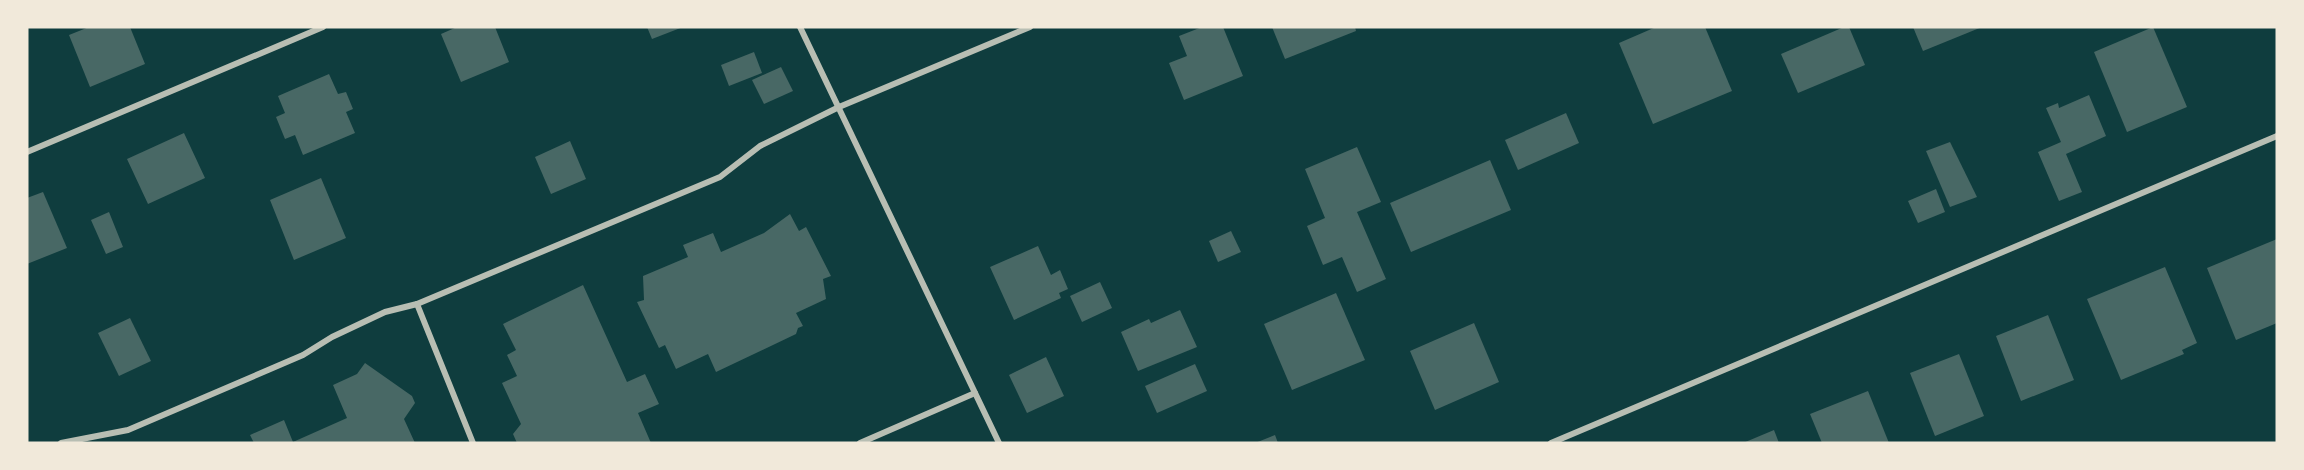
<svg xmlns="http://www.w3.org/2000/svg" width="2304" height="470" font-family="Poppins,sans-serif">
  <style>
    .building { fill: #486865 }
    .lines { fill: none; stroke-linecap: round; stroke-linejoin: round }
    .minor { stroke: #b8beb3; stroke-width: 6 }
  </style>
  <rect width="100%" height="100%" fill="#0f3d3e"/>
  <g class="building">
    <path d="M 89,27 L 130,27 L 145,64 L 90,87 L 69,35 Z"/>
    <path d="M 457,27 L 495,27 L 509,62 L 461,82 L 441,34 Z"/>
    <path d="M 647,27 L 683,27 L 652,39 Z"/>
    <path d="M 1202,27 L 1223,27 L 1243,76 L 1184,100 L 1169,63 L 1187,56 L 1179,36 Z"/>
    <path d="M 1272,27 L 1355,27 L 1356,31 L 1285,59 Z"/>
    <path d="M 1656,27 L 1705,27 L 1732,91 L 1653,124 L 1619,43 Z"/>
    <path d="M 1844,27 L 1849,27 L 1865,65 L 1798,93 L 1781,54 Z"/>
    <path d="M 1913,27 L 1982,27 L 1923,51 Z"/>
    <path d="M 2153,27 L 2187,107 L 2127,132 L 2094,52 Z"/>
    <path d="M 754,52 L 762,73 L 729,86 L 721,65 Z"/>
    <path d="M 781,67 L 793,91 L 764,104 L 752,80 Z"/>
    <path d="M 329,74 L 338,94 L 346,92 L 353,109 L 346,112 L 355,133 L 303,155 L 295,135 L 285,139 L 276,117 L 285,113 L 278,96 Z"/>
    <path d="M 2089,95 L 2106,136 L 2066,154 L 2082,192 L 2059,201 L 2038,152 L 2061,142 L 2046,108 L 2058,103 L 2059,108 Z"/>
    <path d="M 1566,113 L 1579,143 L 1518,170 L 1505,140 Z"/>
    <path d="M 184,133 L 205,178 L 148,204 L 127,159 Z"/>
    <path d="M 570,141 L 586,179 L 551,194 L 535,157 Z"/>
    <path d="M 1950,142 L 1977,197 L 1950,207 L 1926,151 Z"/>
    <path d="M 1357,147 L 1381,202 L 1357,212 L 1386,279 L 1357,292 L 1342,257 L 1323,265 L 1307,226 L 1325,218 L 1305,169 Z"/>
    <path d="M 1490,160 L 1511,210 L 1411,252 L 1390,203 Z"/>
    <path d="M 321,178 L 346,238 L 294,260 L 270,200 Z"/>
    <path d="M 1936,189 L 1945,212 L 1918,223 L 1908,201 Z"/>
    <path d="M 43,192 L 67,248 L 27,264 L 27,198 Z"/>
    <path d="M 109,212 L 123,247 L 106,254 L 91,220 Z"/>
    <path d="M 790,214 L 799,231 L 806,227 L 831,276 L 823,279 L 826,299 L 796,313 L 803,326 L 798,328 L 796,334 L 716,372 L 708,354 L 676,369 L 665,345 L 659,348 L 637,302 L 644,300 L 643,276 L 688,257 L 683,245 L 713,233 L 721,252 L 764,233 Z"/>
    <path d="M 1231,231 L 1241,252 L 1218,262 L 1209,241 Z"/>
    <path d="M 2277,239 L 2277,323 L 2236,340 L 2207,268 Z"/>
    <path d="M 1038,246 L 1051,275 L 1060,270 L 1068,289 L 1059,293 L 1061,298 L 1014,320 L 990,267 Z"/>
    <path d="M 2165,267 L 2197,343 L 2182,350 L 2184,354 L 2121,380 L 2087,299 Z"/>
    <path d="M 1100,282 L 1112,308 L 1082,322 L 1070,296 Z"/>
    <path d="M 583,285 L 627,382 L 645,374 L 659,404 L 638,413 L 651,443 L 517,443 L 513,434 L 521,424 L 502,383 L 517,376 L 507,355 L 516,350 L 503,324 Z"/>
    <path d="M 1336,293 L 1365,360 L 1292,390 L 1264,324 Z"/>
    <path d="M 1180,310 L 1197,347 L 1138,371 L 1121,332 L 1149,319 L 1151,323 Z"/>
    <path d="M 2048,315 L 2074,380 L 2021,401 L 1996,336 Z"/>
    <path d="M 130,318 L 151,361 L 119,376 L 98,333 Z"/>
    <path d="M 1474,323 L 1499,382 L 1435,410 L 1410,351 Z"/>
    <path d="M 1959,354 L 1984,416 L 1935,436 L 1910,373 Z"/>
    <path d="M 1046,357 L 1064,396 L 1027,413 L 1009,375 Z"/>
    <path d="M 365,363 L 412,396 L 415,403 L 404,419 L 415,443 L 254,443 L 250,435 L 284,420 L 293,442 L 347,418 L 333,385 L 357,374 Z"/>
    <path d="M 1195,364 L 1207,391 L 1157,413 L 1145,386 Z"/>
    <path d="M 1868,391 L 1889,443 L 1822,443 L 1810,414 Z"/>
    <path d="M 1774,430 L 1779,443 L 1743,443 Z"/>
    <path d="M 1275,435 L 1278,443 L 1255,443 Z"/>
  </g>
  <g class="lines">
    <g class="minor">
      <path d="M 800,27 L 999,443"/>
      <path d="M 27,152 L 323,27"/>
      <path d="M 417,304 L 473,443"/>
      <path d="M 61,443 L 128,430 L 303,355 L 332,337 L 385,312 L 417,304 L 720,177 L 760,146 L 839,107 L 1030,27"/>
      <path d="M 860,443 L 975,393"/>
      <path d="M 1551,443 L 2277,136"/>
    </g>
  </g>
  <rect width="2304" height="470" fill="none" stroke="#f1e9da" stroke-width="57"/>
</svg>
